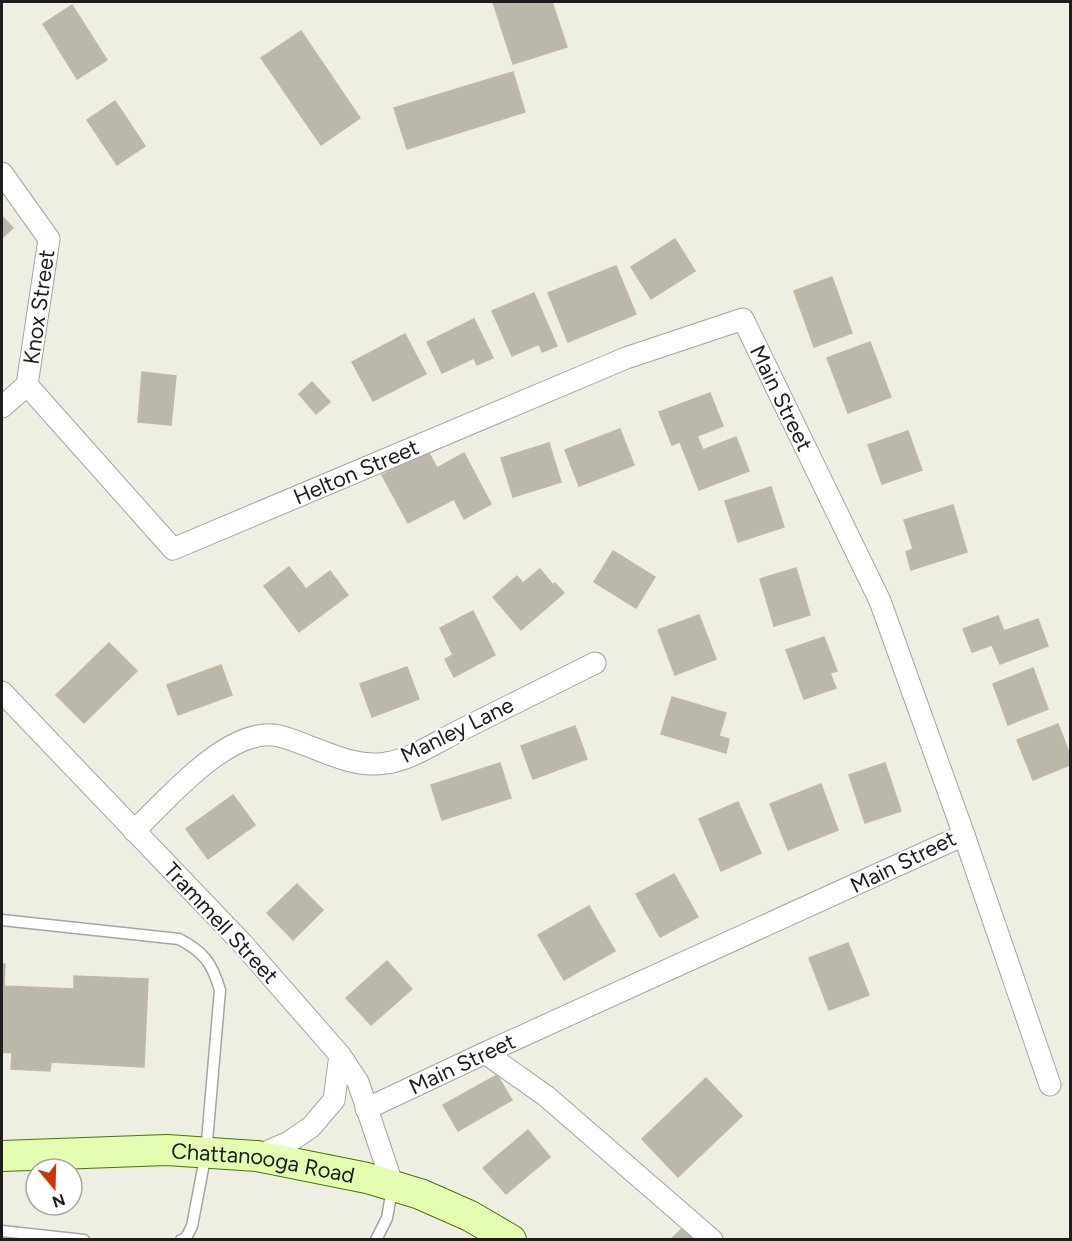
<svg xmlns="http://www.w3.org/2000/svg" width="1072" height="1241" font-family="Figtree,sans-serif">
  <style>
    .building { fill: #bbb7ab; stroke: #c1b9a3; stroke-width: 1.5 }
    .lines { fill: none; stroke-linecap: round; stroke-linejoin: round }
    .lane-casing { stroke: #a4a4a4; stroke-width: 13 }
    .street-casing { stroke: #a4a4a4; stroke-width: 23 }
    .secondary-casing { stroke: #497700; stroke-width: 32 }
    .lane { stroke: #fff; stroke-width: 10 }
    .street { stroke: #fff; stroke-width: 21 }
    .secondary { stroke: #e4fdb1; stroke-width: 30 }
    .labels { text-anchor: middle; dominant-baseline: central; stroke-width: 4.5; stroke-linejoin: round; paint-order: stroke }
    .street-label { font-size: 22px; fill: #1d1d1d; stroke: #fff }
  </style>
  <rect width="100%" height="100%" fill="#efeee2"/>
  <g class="building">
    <path d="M 493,2 L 552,2 L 567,47 L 513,64 Z"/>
    <path d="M 72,5 L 107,60 L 77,79 L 43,24 Z"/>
    <path d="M 301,31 L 360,118 L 321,145 L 261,58 Z"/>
    <path d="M 513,72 L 525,112 L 407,149 L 394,108 Z"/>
    <path d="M 115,101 L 145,146 L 117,165 L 87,120 Z"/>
    <path d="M 2,216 L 13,228 L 2,238 Z"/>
    <path d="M 675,239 L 695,271 L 651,299 L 631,267 Z"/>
    <path d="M 616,266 L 636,314 L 568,342 L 548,293 Z"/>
    <path d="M 832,277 L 852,333 L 814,347 L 794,291 Z"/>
    <path d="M 534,293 L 557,346 L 542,352 L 539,344 L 512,356 L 492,311 Z"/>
    <path d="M 474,319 L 493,358 L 477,365 L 474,358 L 442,373 L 427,342 Z"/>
    <path d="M 405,334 L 426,374 L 373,401 L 352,362 Z"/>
    <path d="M 870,342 L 891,397 L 848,413 L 827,358 Z"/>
    <path d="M 142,372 L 176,376 L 171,425 L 138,422 Z"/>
    <path d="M 312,382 L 330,402 L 316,414 L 299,394 Z"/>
    <path d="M 710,393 L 723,426 L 697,436 L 703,450 L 736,437 L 749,471 L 699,490 L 680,442 L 672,445 L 659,412 Z"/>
    <path d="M 620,429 L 634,465 L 579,486 L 565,450 Z"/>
    <path d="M 908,431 L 922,470 L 882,484 L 868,445 Z"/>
    <path d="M 549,443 L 561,482 L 513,497 L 501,458 Z"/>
    <path d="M 428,451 L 437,468 L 464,453 L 491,504 L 464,519 L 454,499 L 408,523 L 382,475 Z"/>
    <path d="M 771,487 L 784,527 L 738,542 L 725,501 Z"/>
    <path d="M 953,505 L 967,552 L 911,570 L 906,552 L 913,549 L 904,520 Z"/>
    <path d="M 613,551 L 655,577 L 636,608 L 594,582 Z"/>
    <path d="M 289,567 L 306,589 L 330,571 L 348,595 L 299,632 L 264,586 Z"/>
    <path d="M 796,568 L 810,615 L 774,626 L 760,579 Z"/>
    <path d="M 540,569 L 553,585 L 555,583 L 564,593 L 521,630 L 493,597 L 517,576 L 523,583 Z"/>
    <path d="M 473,611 L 495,655 L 454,677 L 445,659 L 453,655 L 440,628 Z"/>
    <path d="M 699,615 L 716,659 L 675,675 L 658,630 Z"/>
    <path d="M 998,616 L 1004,631 L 1038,619 L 1048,646 L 1000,664 L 992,645 L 972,652 L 963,629 Z"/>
    <path d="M 824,637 L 837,671 L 830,673 L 836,688 L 804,699 L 786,650 Z"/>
    <path d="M 109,643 L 137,671 L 84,723 L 56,695 Z"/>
    <path d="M 221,665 L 232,695 L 178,715 L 167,685 Z"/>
    <path d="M 407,667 L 419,699 L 372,717 L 360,684 Z"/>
    <path d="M 1033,668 L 1048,709 L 1008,725 L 993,684 Z"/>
    <path d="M 672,697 L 726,713 L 719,736 L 729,739 L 726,753 L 661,734 Z"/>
    <path d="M 1058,724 L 1070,755 L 1070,765 L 1033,780 L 1017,740 Z"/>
    <path d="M 575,726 L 587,759 L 533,779 L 521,746 Z"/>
    <path d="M 500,763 L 511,798 L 442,820 L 431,785 Z"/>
    <path d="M 885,763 L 901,811 L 865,823 L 849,775 Z"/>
    <path d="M 821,784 L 838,830 L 788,850 L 770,804 Z"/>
    <path d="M 233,795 L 255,825 L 208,859 L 186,829 Z"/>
    <path d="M 738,802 L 761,853 L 721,871 L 699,819 Z"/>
    <path d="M 674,874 L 698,917 L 660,937 L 636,894 Z"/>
    <path d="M 297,884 L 323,910 L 293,940 L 267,913 Z"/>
    <path d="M 589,906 L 615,951 L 564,980 L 538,935 Z"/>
    <path d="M 848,943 L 869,995 L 829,1010 L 809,958 Z"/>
    <path d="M 387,961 L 412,989 L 371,1025 L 346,998 Z"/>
    <path d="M 2,964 L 5,964 L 4,986 L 74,989 L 74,976 L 148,979 L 144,1067 L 51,1062 L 50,1071 L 11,1069 L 12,1053 L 2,1052 Z"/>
    <path d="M 497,1075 L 512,1100 L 458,1131 L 443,1105 Z"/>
    <path d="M 706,1078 L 742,1116 L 678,1177 L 642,1139 Z"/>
    <path d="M 528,1130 L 550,1157 L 506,1194 L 483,1168 Z"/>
    <path d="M 684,1227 L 696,1240 L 670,1240 Z"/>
  </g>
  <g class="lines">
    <defs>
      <g id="lane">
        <path d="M 2,920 L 179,939 C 204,952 212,963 220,990 L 206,1153 L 192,1226 L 186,1238 L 181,1240"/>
        <path d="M 2,1231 L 84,1240"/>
        <path d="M 376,1240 L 387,1218 L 392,1189"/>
      </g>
      <g id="street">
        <path d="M 2,173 L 49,239 L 27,385 L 2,407"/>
        <path d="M 27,385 L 173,549 L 626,358 L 743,319 L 880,601 L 964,835 L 1050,1085"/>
        <path d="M 2,692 L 242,943 L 340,1055 L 358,1082 L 393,1186"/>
        <path d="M 134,831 C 167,800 224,731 273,735 C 283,736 293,740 303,744 C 330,754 357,768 386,763 C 410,760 435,743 457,732 C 503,709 549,686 595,663"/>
        <path d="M 485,1053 L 546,1096 L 712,1240"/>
        <path d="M 366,1109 L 485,1053 L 964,835"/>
        <path d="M 257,1156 L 289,1142 L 311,1127 L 334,1100 L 340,1055"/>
      </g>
      <g id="secondary">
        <path id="s1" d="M 2,1156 L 167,1150 L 257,1156 L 367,1178 L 420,1194 L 470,1216 L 511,1240"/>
      </g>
    </defs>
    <use href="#lane" class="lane-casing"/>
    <use href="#street" class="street-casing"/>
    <use href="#secondary" class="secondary-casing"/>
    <use href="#lane" class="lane"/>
    <use href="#street" class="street"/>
    <use href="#secondary" class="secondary"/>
  </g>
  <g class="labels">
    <g class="street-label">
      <text transform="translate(39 307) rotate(-82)">Knox Street</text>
      <text transform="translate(781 398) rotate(64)">Main Street</text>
      <text transform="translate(356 472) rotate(-23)">Helton Street</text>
      <text transform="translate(457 730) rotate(-26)">Manley Lane</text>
      <text transform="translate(903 862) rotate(-26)">Main Street</text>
      <text transform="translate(221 923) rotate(47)">Trammell Street</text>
      <text transform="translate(462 1064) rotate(-25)">Main Street</text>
      <text stroke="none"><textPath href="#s1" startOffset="262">Chattanooga Road</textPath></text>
    </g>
  </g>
  <rect width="1072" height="1241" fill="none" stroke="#1d1d1d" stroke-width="6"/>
  <g transform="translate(54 1187) rotate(161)"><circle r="28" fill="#ffffff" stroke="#a5a5a5" stroke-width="1.5"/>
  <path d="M0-4.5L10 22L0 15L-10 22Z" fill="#c93800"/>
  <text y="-9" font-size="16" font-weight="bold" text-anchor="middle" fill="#1d1d1d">N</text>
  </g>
</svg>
